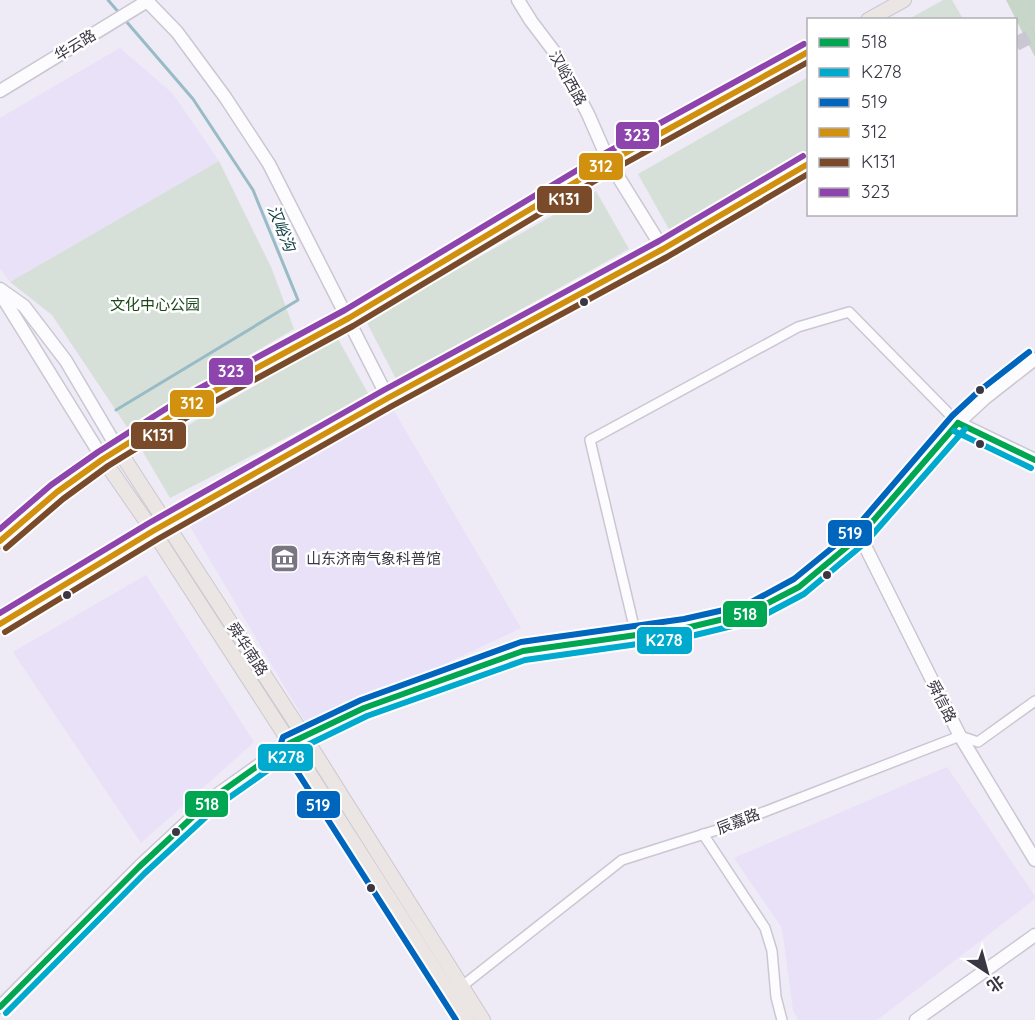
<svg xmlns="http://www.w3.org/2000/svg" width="1035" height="1020" font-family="Quicksand,'Noto Sans SC',sans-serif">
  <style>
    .built { fill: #e8e1f8 }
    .green { fill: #d6e0d8 }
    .forest { fill: #c7d6c9 }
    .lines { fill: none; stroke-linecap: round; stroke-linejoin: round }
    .stream { stroke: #98bbc5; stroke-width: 3 }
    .primary-tunnel { stroke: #cac6d2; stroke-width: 14; stroke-dasharray: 14 7; stroke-linecap: butt }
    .street-casing { stroke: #cbc7d2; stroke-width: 12 }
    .secondary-casing { stroke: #cbc7d2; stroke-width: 15 }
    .primary-casing { stroke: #cac8cf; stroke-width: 16 }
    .street { stroke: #fcfcfe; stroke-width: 9 }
    .secondary { stroke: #fcfcfe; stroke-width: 12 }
    .primary { stroke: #ebe6e4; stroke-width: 14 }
    .bus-1-casing { stroke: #fff; stroke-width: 10 }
    .bus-2-casing { stroke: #fff; stroke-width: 10 }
    .bus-3-casing { stroke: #fff; stroke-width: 10 }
    .bus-4-casing { stroke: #fff; stroke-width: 10 }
    .bus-5-casing { stroke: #fff; stroke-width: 10 }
    .bus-6-casing { stroke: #fff; stroke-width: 10 }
    .bus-1 { stroke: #00a651; stroke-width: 6 }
    .bus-2 { stroke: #00a9ce; stroke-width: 6 }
    .bus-3 { stroke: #0065bd; stroke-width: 6 }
    .bus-4 { stroke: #d1900d; stroke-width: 6 }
    .bus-5 { stroke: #7a4b2a; stroke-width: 6 }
    .bus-6 { stroke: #8e44ad; stroke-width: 6 }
    .bus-dot { fill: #3a3643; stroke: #fff; stroke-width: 2 }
    .labels { text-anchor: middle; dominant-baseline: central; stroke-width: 5; stroke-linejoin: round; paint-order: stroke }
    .street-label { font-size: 15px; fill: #3a3643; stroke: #fff }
    .park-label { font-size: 15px; fill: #1c461a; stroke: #fff }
    .poi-label { font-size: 15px; fill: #3a3643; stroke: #fff; text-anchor: start }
    .water-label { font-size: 16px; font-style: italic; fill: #0a3c43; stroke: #fff }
    .line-badge { stroke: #fff; stroke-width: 2 }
    .badge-label { font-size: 16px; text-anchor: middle; font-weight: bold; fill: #fff }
  </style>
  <rect width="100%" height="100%" fill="#eeeaf6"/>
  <g class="built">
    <path d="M 120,48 L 173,94 L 219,161 L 10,282 L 0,268 L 0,118 Z"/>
    <path d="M 393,409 L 521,628 L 309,728 L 190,526 Z"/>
    <path d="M 146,575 L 254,742 L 141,843 L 13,652 Z"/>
    <path d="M 947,767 L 1035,896 L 1035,899 L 877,1020 L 798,1020 L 793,1010 L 782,928 L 734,858 Z"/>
  </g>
  <g class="green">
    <path d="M 943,0 L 952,0 L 963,19 L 909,19 Z"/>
    <path d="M 808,77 L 808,150 L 670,231 L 638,174 Z"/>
    <path d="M 219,161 L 272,269 L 294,329 L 127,427 L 52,315 L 10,282 Z"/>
    <path d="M 596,191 L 629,249 L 396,379 L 366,321 Z"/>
    <path d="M 337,337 L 369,395 L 170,498 L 143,452 Z"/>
  </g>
  <path class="forest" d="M 1006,0 L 1035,0 L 1035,57 Z"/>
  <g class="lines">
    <g class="stream">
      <path d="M 108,0 L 121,15"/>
      <path d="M 116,410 L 298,300 L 253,190 L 193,99 L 125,20"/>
    </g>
    <path class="primary-tunnel" d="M 1016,44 L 1035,34"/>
    <defs>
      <g id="street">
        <path d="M 636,635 L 590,440 L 798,327 L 849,312 L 958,423"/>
        <path d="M 703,834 L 765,928 L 772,951 L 776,997 L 782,1020"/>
        <path d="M 461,987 L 622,860 L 720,829 L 960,736 L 978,742 L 1035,701"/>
      </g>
      <g id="secondary">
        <path d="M 146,0 L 177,32 L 225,97 L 269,164 L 388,398"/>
        <path d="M 518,0 L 531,21 L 556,54 L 588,114 L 609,162 L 663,249"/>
        <path d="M 0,91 L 149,0"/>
        <path d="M 0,289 L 24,306 L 66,361 L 118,449"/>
        <path d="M 0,293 L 103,459"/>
        <path d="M 958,423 L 1035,460"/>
        <path d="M 860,536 L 960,736 L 1035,860"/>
        <path d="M 0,1007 L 139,867 L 214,797 L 290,743 L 364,708 L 523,651 L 686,628 L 749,613 L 799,587 L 860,536 L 958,423 L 985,398 L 1035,359"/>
        <path d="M 916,1020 L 1035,935"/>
      </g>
      <g id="primary">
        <path d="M 868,20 L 904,0"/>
        <path d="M 118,449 L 304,736 L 483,1020"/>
        <path d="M 103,459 L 153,531 L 290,743 L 467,1020"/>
        <path d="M 0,541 L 57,492 L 103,459 L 194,402 L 349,318 L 609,162 L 808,52"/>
        <path d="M 0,624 L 153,531 L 388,398 L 663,249 L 808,164"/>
      </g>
    </defs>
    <use href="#street" class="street-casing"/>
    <use href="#secondary" class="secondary-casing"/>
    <use href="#primary" class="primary-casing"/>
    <use href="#street" class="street"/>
    <use href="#secondary" class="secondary"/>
    <use href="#primary" class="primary"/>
    <defs>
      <g id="bus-1">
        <path d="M 958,423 L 1035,460"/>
        <path d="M 0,1007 L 139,867 L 214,797 L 290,743 L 364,708 L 523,651 L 686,628 L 749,613 L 799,587 L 860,536 L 958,423"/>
      </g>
      <g id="bus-2">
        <path d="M 954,431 L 1031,468"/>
        <path d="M 6,1013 L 145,873 L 220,804 L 295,751 L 367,716 L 525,660 L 687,637 L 753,621 L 804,594 L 866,542 L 965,429"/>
      </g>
      <path id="bus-3" d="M 456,1020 L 282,748 L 281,743 L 283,737 L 361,700 L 521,642 L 684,619 L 746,605 L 794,579 L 854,530 L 952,416 L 979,391 L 1029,352"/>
      <g id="bus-4">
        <path d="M 0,541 L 57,492 L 103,459 L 194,402 L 349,318 L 609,162 L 808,52"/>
        <path d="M 0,624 L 153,531 L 388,398 L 663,249 L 808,164"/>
      </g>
      <g id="bus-5">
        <path d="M 6,548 L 63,499 L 108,466 L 199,410 L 353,326 L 613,170 L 808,62"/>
        <path d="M 5,632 L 158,539 L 392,406 L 667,257 L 808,174"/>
      </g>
      <g id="bus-6">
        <path d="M 0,529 L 51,485 L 98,452 L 189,394 L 345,310 L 604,154 L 804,44"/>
        <path d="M 0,613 L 149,523 L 384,390 L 659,241 L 803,156"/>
      </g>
    </defs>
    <use href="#bus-1" class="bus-1-casing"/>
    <use href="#bus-2" class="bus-2-casing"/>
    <use href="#bus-3" class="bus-3-casing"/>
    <use href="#bus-4" class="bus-4-casing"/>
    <use href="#bus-5" class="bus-5-casing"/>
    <use href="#bus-6" class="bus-6-casing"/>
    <use href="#bus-1" class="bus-1"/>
    <use href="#bus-2" class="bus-2"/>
    <use href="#bus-3" class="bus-3"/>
    <use href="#bus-4" class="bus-4"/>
    <use href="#bus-5" class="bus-5"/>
    <use href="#bus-6" class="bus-6"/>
  </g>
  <defs>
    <symbol id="museum-square" viewBox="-11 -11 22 22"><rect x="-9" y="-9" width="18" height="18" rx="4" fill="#797582" stroke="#fff"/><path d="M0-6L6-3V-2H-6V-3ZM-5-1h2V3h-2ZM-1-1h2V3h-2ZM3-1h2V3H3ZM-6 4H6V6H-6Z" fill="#fff"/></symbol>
  </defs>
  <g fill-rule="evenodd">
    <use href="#museum-square" x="268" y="542" width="33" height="33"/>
  </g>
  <g class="bus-dot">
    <circle cx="584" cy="302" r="5"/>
    <circle cx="980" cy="390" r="5"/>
    <circle cx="980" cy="444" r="5"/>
    <circle cx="827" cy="575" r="5"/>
    <circle cx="67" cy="595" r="5"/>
    <circle cx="176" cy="832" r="5"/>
    <circle cx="371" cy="888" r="5"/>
  </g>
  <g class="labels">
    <g class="street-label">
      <text transform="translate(75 45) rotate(-31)">华云路</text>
      <text transform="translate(568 78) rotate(61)">汉峪西路</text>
      <text transform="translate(248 649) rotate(57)">舜华南路</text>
      <text transform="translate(942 701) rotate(63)">舜信路</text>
      <text transform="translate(738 821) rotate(-21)">辰嘉路</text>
    </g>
    <g class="park-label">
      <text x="155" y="304">文化中心公园</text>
    </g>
    <g class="poi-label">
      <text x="306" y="558">山东济南气象科普馆</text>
    </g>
    <g class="water-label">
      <text transform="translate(282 228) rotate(68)">汉峪沟</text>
    </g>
  </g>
  <g class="line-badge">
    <rect x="615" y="121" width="45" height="29" rx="6" fill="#8e44ad"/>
    <rect x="578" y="152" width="46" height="29" rx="6" fill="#d1900d"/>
    <rect x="536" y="185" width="57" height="29" rx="6" fill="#7a4b2a"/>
    <rect x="208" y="357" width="46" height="29" rx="6" fill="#8e44ad"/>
    <rect x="169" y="389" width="46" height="29" rx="6" fill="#d1900d"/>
    <rect x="130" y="421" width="57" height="29" rx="6" fill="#7a4b2a"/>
    <rect x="827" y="519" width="46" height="28" rx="6" fill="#0065bd"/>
    <rect x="722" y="600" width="46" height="28" rx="6" fill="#00a651"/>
    <rect x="636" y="626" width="57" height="29" rx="6" fill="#00a9ce"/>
    <rect x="257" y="743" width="57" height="29" rx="6" fill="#00a9ce"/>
    <rect x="184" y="790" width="45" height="28" rx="6" fill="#00a651"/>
    <rect x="296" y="790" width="45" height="29" rx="6" fill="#0065bd"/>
  </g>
  <g class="badge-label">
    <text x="637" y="141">323</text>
    <text x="601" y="172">312</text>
    <text x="564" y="205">K131</text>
    <text x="231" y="377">323</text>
    <text x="192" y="409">312</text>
    <text x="158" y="441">K131</text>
    <text x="850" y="539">519</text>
    <text x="745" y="620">518</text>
    <text x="664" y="646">K278</text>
    <text x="286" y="763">K278</text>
    <text x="207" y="810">518</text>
    <text x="318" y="811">519</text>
  </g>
  <rect x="807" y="18" width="210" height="198" fill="#ffffff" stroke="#b0afb4" stroke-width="1.5"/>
  <rect x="819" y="38" width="30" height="9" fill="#00a651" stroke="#b0afb4" stroke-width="1.5"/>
  <text x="861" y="48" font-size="18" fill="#3a3643">518</text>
  <rect x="819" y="68" width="30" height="9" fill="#00a9ce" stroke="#b0afb4" stroke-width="1.5"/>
  <text x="861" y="78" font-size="18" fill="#3a3643">K278</text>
  <rect x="819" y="98" width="30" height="9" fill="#0065bd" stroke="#b0afb4" stroke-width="1.5"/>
  <text x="861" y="108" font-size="18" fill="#3a3643">519</text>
  <rect x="819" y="128" width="30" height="9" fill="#d1900d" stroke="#b0afb4" stroke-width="1.5"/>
  <text x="861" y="138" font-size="18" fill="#3a3643">312</text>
  <rect x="819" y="158" width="30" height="9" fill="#7a4b2a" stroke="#b0afb4" stroke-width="1.5"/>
  <text x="861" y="168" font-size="18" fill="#3a3643">K131</text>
  <rect x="819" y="188" width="30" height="9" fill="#8e44ad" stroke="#b0afb4" stroke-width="1.5"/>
  <text x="861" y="198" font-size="18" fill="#3a3643">323</text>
  <g transform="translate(987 972) rotate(144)" stroke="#ffffff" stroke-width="4.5" paint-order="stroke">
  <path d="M0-4.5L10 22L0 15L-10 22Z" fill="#3a3643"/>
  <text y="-9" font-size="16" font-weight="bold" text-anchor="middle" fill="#3a3643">北</text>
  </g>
</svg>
